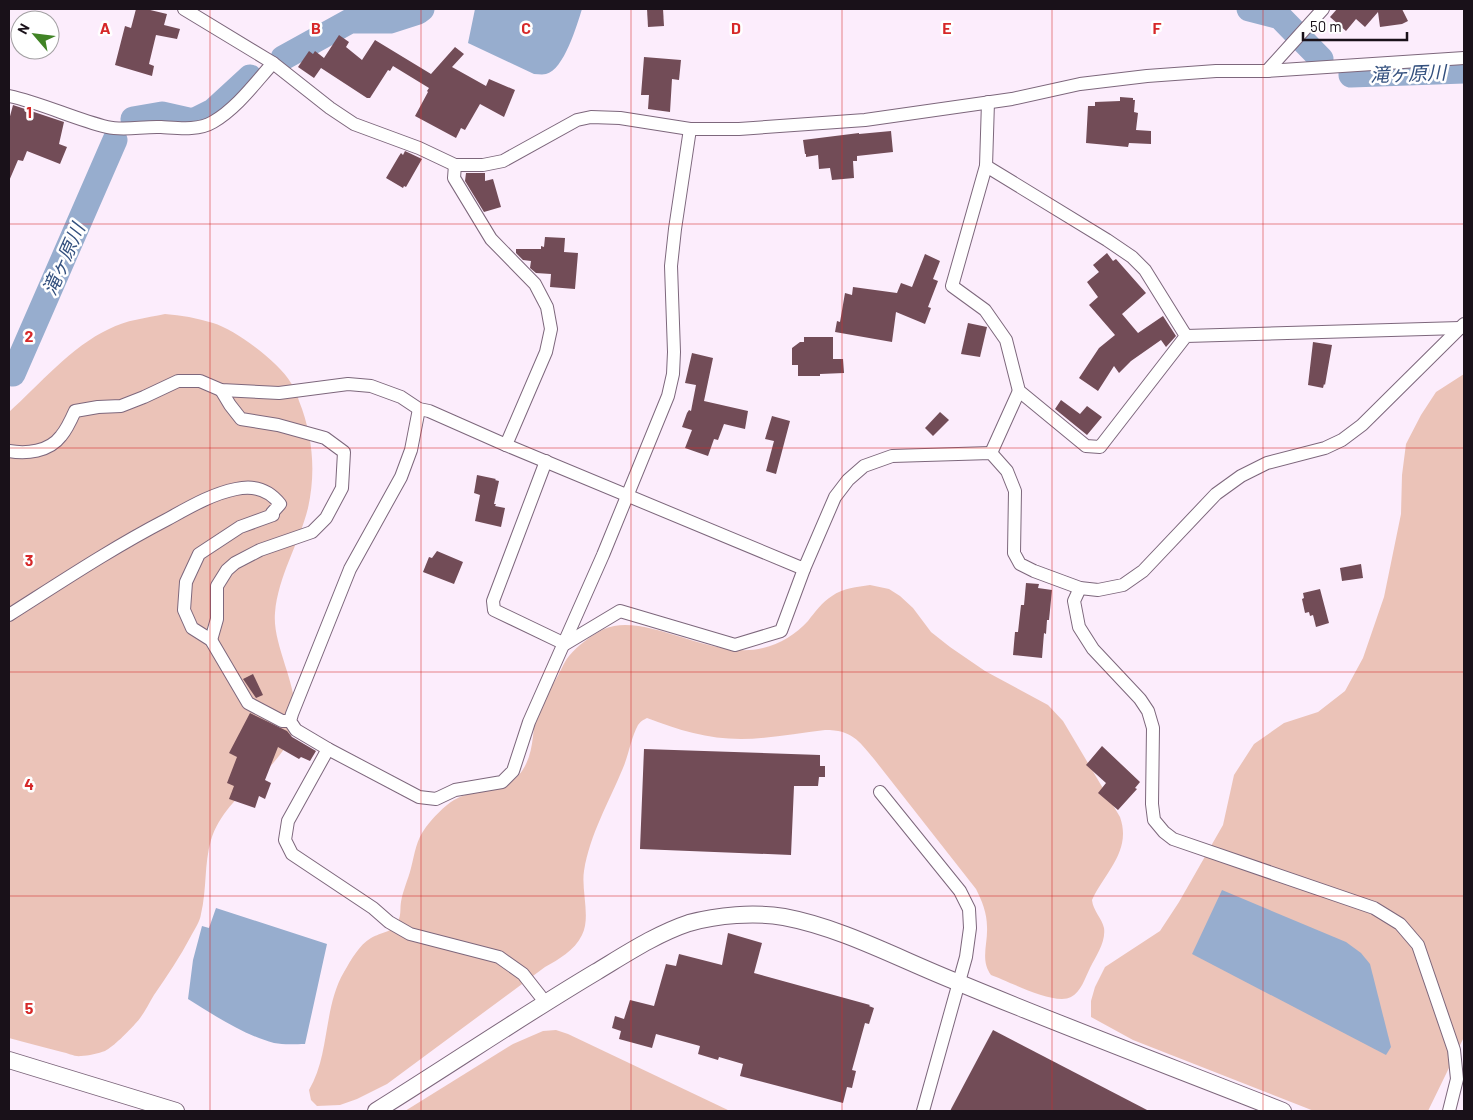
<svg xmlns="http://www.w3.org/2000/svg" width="1473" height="1120" font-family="Barlow,'Noto Sans JP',sans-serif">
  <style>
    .green { fill: #ebc3b8 }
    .water { fill: #97adce }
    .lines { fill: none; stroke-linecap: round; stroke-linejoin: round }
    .river { stroke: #97adce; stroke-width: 25 }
    .building { fill: #724c57 }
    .minor-casing { stroke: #7d677c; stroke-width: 14 }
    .tertiary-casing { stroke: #7d677c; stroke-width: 18 }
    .minor { stroke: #fff; stroke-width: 12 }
    .tertiary { stroke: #fff; stroke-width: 16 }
    .grid { fill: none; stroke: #d62828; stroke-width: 1; stroke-opacity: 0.55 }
    .labels { text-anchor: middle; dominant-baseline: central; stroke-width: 5; stroke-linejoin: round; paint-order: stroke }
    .water-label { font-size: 19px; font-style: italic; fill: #33507e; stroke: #fff }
    .grid-label { font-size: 16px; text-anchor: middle; font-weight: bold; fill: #d62828; stroke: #fff; stroke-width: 5; stroke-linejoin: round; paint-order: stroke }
  </style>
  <rect width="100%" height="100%" fill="#fcedfc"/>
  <g class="green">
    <path d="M 165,314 C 181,315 197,318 213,323 C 236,330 279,362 291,383 C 295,388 297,395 299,401 C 313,436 316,472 308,508 C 299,544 278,576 275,613 C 272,647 302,691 294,725 C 283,774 227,789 211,840 C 204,864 207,889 201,914 C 200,921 195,929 191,936 C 180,957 167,976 154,995 C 148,1005 143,1016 135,1024 C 129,1031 113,1047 105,1051 C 99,1053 88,1056 81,1056 C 75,1057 68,1053 62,1052 C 44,1047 26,1043 9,1038 L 9,412 C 39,385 72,346 109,329 C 126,320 146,318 165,314 Z"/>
    <path d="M 1464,374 L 1464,1037 L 1428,1111 L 1314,1111 L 1133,1040 L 1091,1017 L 1091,1001 L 1095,987 L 1105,967 L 1160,931 L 1179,902 L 1223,825 L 1234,775 L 1254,744 L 1284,723 L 1318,712 L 1345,691 L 1363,658 L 1384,597 L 1401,514 L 1402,475 L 1406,444 L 1421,415 L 1436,392 Z"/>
    <path d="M 870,585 L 889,589 L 900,596 L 913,608 L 931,632 L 950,647 L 985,671 L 1048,705 L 1063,721 L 1120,817 C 1132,851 1105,872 1092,900 C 1093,911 1102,918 1104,928 C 1106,942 1096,956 1090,968 C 1085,978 1081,992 1071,997 C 1055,1006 1008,981 991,975 C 980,960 988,944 987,927 C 987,913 982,901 976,889 L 874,759 C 858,740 852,730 825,730 C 797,733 768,739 741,739 C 708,739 678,730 647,718 C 643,720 641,721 638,725 C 631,738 629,754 623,768 C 609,802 590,834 584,871 C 581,890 591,918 582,935 C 574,951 559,959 545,967 L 387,1084 L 357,1099 L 340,1105 L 317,1106 L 311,1100 L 309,1090 C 330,1055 323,1008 344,972 C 351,960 359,945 371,938 C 381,932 396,932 399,919 C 401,914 400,908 401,902 C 403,890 408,880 411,868 C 415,853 416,840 426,827 C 433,818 444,806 454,800 C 475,788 508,792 522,771 C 535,752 532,730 537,708 C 539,699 548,690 554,682 C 560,674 563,663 569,656 C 578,645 592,635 604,629 C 646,611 711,661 763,648 C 780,644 796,634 808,621 C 815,612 822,602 832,596 C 843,588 857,587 870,585 Z"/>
    <path d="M 556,1030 L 568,1034 L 730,1111 L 405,1111 L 513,1044 L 543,1031 Z"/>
  </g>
  <g class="water">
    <path d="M 475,9 L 582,9 C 577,25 564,70 546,74 C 542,75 538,74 534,74 L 468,43 Z"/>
    <path d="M 1222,890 L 1346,942 L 1361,953 L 1370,964 L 1391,1047 L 1386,1055 L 1192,954 Z"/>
    <path d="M 216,908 L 327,944 L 305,1044 C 296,1044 284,1045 274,1043 C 244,1035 215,1016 188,999 L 193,960 L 202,926 L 209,928 Z"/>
  </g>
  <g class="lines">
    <g class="river">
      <path d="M 1249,9 L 1280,17 L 1321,59"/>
      <path d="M 283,58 L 350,21 L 390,21 L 418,12 L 422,9"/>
      <path d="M 1351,75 L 1464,71"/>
      <path d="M 133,119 L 162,114 L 193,121 L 213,111 L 250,77"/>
      <path d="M 9,373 L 13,374 L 115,140"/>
    </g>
  </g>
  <g class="building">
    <path d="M 136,9 L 146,9 L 167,14 L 164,25 L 180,29 L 177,39 L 156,35 L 149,64 L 154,66 L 152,76 L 115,65 L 125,26 L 131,28 Z"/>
    <path d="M 647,9 L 663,9 L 664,26 L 648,27 Z"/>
    <path d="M 1337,9 L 1402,9 L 1408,21 L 1402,24 L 1380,27 L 1378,12 L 1365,27 L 1356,19 L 1346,31 L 1330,17 Z"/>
    <path d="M 339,35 L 349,42 L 346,47 L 362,60 L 375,40 L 431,74 L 455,47 L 464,54 L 452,67 L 486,86 L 489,79 L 515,90 L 504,117 L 480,104 L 465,130 L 461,128 L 456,138 L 415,116 L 428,92 L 427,91 L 429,88 L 393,66 L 390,71 L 388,70 L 370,98 L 367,98 L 321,68 L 314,78 L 298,67 L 309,51 L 313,54 L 315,51 L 324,58 Z"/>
    <path d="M 644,57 L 681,60 L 679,80 L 672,79 L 670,112 L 648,109 L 649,95 L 641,95 Z"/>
    <path d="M 1120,97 L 1133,98 L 1133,100 L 1135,100 L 1134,112 L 1138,113 L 1136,130 L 1151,131 L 1151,144 L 1129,143 L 1128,147 L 1086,143 L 1088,106 L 1095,106 L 1095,102 L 1120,101 Z"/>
    <path d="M 13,105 L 64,122 L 59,144 L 67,147 L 60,164 L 27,151 L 23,161 L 18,160 L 9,181 L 9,120 Z"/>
    <path d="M 891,131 L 893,152 L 857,156 L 857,161 L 853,161 L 854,178 L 832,180 L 830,168 L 819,169 L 818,155 L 806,157 L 806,154 L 805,154 L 803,140 L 859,133 L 859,134 Z"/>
    <path d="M 405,151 L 422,159 L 406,187 L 404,186 L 403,188 L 386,178 L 399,156 L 401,153 L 403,155 Z"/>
    <path d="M 466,173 L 485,173 L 485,181 L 493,179 L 501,207 L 484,212 L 465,181 Z"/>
    <path d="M 545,237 L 565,238 L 564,252 L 578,253 L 575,289 L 550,287 L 551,274 L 536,273 L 530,268 L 531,261 L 523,260 L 516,253 L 516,249 L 541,249 L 541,246 L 544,247 Z"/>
    <path d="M 1107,253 L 1113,261 L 1116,259 L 1146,293 L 1122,314 L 1138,333 L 1163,316 L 1176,336 L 1166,347 L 1161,340 L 1131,361 L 1119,373 L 1114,366 L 1098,391 L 1079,378 L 1099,348 L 1115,335 L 1089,305 L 1098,297 L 1087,282 L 1099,272 L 1093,265 Z"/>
    <path d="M 925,254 L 940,261 L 933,279 L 938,281 L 928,307 L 931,308 L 925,324 L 896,312 L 892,342 L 835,332 L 837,321 L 840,322 L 845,293 L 852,295 L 853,287 L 897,293 L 901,283 L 912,287 Z"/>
    <path d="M 968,323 L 987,327 L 980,357 L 961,354 Z"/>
    <path d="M 804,337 L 833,337 L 833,359 L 843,359 L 844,373 L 820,374 L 820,376 L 798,376 L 798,365 L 792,365 L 792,348 L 800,342 L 804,342 Z"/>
    <path d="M 1313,342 L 1332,345 L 1325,385 L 1324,384 L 1323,388 L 1308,385 Z"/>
    <path d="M 692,353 L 713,358 L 704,401 L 748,411 L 745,429 L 724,424 L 718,440 L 714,439 L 708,456 L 685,448 L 692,430 L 682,427 L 687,413 L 689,410 L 691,411 L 696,385 L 685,383 Z"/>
    <path d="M 1061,400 L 1080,414 L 1087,406 L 1102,417 L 1087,435 L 1055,409 Z"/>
    <path d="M 940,412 L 949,420 L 933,436 L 925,428 Z"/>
    <path d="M 772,416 L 790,421 L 776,474 L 766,471 L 774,441 L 765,439 Z"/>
    <path d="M 477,475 L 496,479 L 495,480 L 499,481 L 494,504 L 496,504 L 495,506 L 505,508 L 501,527 L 475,521 L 480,495 L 474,493 Z"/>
    <path d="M 437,551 L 463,562 L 454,584 L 423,572 L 429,557 L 432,558 Z"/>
    <path d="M 1361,564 L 1363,578 L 1342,581 L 1340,568 Z"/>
    <path d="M 1026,583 L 1039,584 L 1038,588 L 1052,590 L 1049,620 L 1047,620 L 1046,634 L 1044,633 L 1042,658 L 1013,655 L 1015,632 L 1018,632 L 1021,605 L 1024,605 Z"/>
    <path d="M 1320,589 L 1329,623 L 1316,627 L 1313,615 L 1310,616 L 1309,612 L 1305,613 L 1302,599 L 1304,598 L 1303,593 Z"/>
    <path d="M 253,674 L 263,695 L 256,698 L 243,679 Z"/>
    <path d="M 250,713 L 287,731 L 292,737 L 316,751 L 310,761 L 301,757 L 299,759 L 278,747 L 265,780 L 271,783 L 265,799 L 259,796 L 255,808 L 229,799 L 234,786 L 227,783 L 237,757 L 229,753 Z"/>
    <path d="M 1102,746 L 1140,782 L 1135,788 L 1137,789 L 1118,810 L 1098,793 L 1106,783 L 1086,765 Z"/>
    <path d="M 644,749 L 820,755 L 820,766 L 825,766 L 825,777 L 819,777 L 818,786 L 794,786 L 791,855 L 640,849 Z"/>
    <path d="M 728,933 L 762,943 L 754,973 L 870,1005 L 869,1006 L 874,1008 L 869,1024 L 865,1023 L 852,1070 L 856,1071 L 852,1088 L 847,1087 L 843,1103 L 740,1076 L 743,1064 L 719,1057 L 718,1060 L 698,1054 L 700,1046 L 656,1034 L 652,1048 L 619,1039 L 621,1031 L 612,1028 L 615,1016 L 624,1019 L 630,1000 L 654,1006 L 666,964 L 676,966 L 679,954 L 722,965 Z"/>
    <path d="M 993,1030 L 1149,1111 L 950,1111 Z"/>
  </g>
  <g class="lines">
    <defs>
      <g id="minor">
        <path d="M 184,9 L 273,63 L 330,108 L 354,124 L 419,148 L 455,165 L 483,165 L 503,161 L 577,120 L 591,117 L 620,118 L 690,129 L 739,129 L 865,120 L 1012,99 L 1080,84 L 1147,76 L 1216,71 L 1267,71 L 1323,9"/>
        <path d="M 1267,71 L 1464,58"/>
        <path d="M 9,96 C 42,103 74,119 107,127 C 125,131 143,126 161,127 C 178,128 198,131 213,122 C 237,108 255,83 273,63"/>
        <path d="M 455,165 L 454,178 L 491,239 L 535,284 L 547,307 L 551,329 L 546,352 L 506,445 L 804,569 L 835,497 L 848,480 L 864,466 L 892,456 L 991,453 L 1007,471 L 1015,491 L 1014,553 L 1020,564 L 1034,571 L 1080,588 L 1098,590 L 1123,585 L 1143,571 L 1216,494 L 1241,476 L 1267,463 L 1325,448 L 1342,440 L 1362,425 L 1464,324"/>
        <path d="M 986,166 L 988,102"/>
        <path d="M 1186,336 L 1145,270 L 1132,257 L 1107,240 L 986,166 L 952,286 L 985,310 L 1006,340 L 1019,391 L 1086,446 L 1100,447 L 1186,336 L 1460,328"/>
        <path d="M 419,409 L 411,450 L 401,477 L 350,569 L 292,714 L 290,721 L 296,730 L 328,749 L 419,797 L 436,799 L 455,790 L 502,782 L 513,771 L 529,722 L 603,555 L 668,396 L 673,374 L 674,352 L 671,266 L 675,229 L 690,129"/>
        <path d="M 9,451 C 26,454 49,452 61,436 C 67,429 71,420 75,411 L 98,407 L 121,406 L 144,397 L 178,381 L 200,381 L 221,390 L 279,393 L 348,384 L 371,386 L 401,397 L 419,409 L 429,411 L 506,445"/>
        <path d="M 991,453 L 1019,391"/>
        <path d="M 546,461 L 493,601 L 494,610 L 565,644 L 620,611 L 735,645 L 781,631 L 804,569"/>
        <path d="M 1080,588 L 1074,601 L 1079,627 L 1093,649 L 1140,699 L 1148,711 L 1153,728 L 1152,804 L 1154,820 L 1164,832 L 1173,839 L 1374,908 L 1400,924 L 1418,945 L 1454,1050 L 1457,1079 L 1449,1111"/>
        <path d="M 9,615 C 61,582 112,548 166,520 C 188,508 211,494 236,489 C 254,485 269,490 280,504 L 272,513 L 273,515 L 240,527 L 199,554 L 186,582 L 184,610 L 192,628 L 211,640 L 248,703 L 282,721 L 290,721"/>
        <path d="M 211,640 L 217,619 L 217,586 L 227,570 L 235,563 L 260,550 L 312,532 L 326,518 L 342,488 L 344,452 L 325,438 L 278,425 L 241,419 L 230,405 L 221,390"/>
        <path d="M 328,749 L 288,821 L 285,840 L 292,854 L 373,908 L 389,922 L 410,934 L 499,957 L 523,974 L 545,1002"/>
        <path d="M 880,792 L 960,891 L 969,909 L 970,928 L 966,957 L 923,1111"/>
      </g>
      <g id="tertiary">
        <path d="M 9,1060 L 176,1111"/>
        <path d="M 376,1111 C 450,1065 522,1016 596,972 C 626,954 656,934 689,923 C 718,915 754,912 784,917 C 843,928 901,960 957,982 C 1065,1027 1174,1068 1283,1111"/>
      </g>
    </defs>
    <use href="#minor" class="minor-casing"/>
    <use href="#tertiary" class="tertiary-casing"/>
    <use href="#minor" class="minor"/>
    <use href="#tertiary" class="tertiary"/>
  </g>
  <path class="grid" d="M 210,9 L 210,1111M 421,9 L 421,1111M 631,9 L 631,1111M 842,9 L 842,1111M 1052,9 L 1052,1111M 1263,9 L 1263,1111M 9,224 L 1464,224M 9,448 L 1464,448M 9,672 L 1464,672M 9,896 L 1464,896"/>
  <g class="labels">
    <g class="water-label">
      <text transform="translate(1408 73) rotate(-2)">滝ヶ原川</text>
      <text transform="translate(63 259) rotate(-66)">滝ヶ原川</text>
    </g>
  </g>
  <g class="grid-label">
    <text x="105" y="34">A</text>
    <text x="316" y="34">B</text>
    <text x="526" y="34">C</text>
    <text x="736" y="34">D</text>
    <text x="947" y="34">E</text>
    <text x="1157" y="34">F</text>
    <text x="29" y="118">1</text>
    <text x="29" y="342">2</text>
    <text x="29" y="566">3</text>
    <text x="29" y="790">4</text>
    <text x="29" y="1014">5</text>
  </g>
  <rect width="1473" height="1120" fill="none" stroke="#191119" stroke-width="20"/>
  <g transform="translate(35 35) rotate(298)"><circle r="24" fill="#ffffff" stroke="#a3a0a3"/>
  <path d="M0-4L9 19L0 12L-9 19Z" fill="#408325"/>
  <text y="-8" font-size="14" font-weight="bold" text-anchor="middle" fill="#191119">N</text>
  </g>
  <path d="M1303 32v8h104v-8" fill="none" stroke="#191119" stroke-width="2.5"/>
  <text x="1310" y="32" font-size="15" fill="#191119" stroke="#ffffff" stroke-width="4" paint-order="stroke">50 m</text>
</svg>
